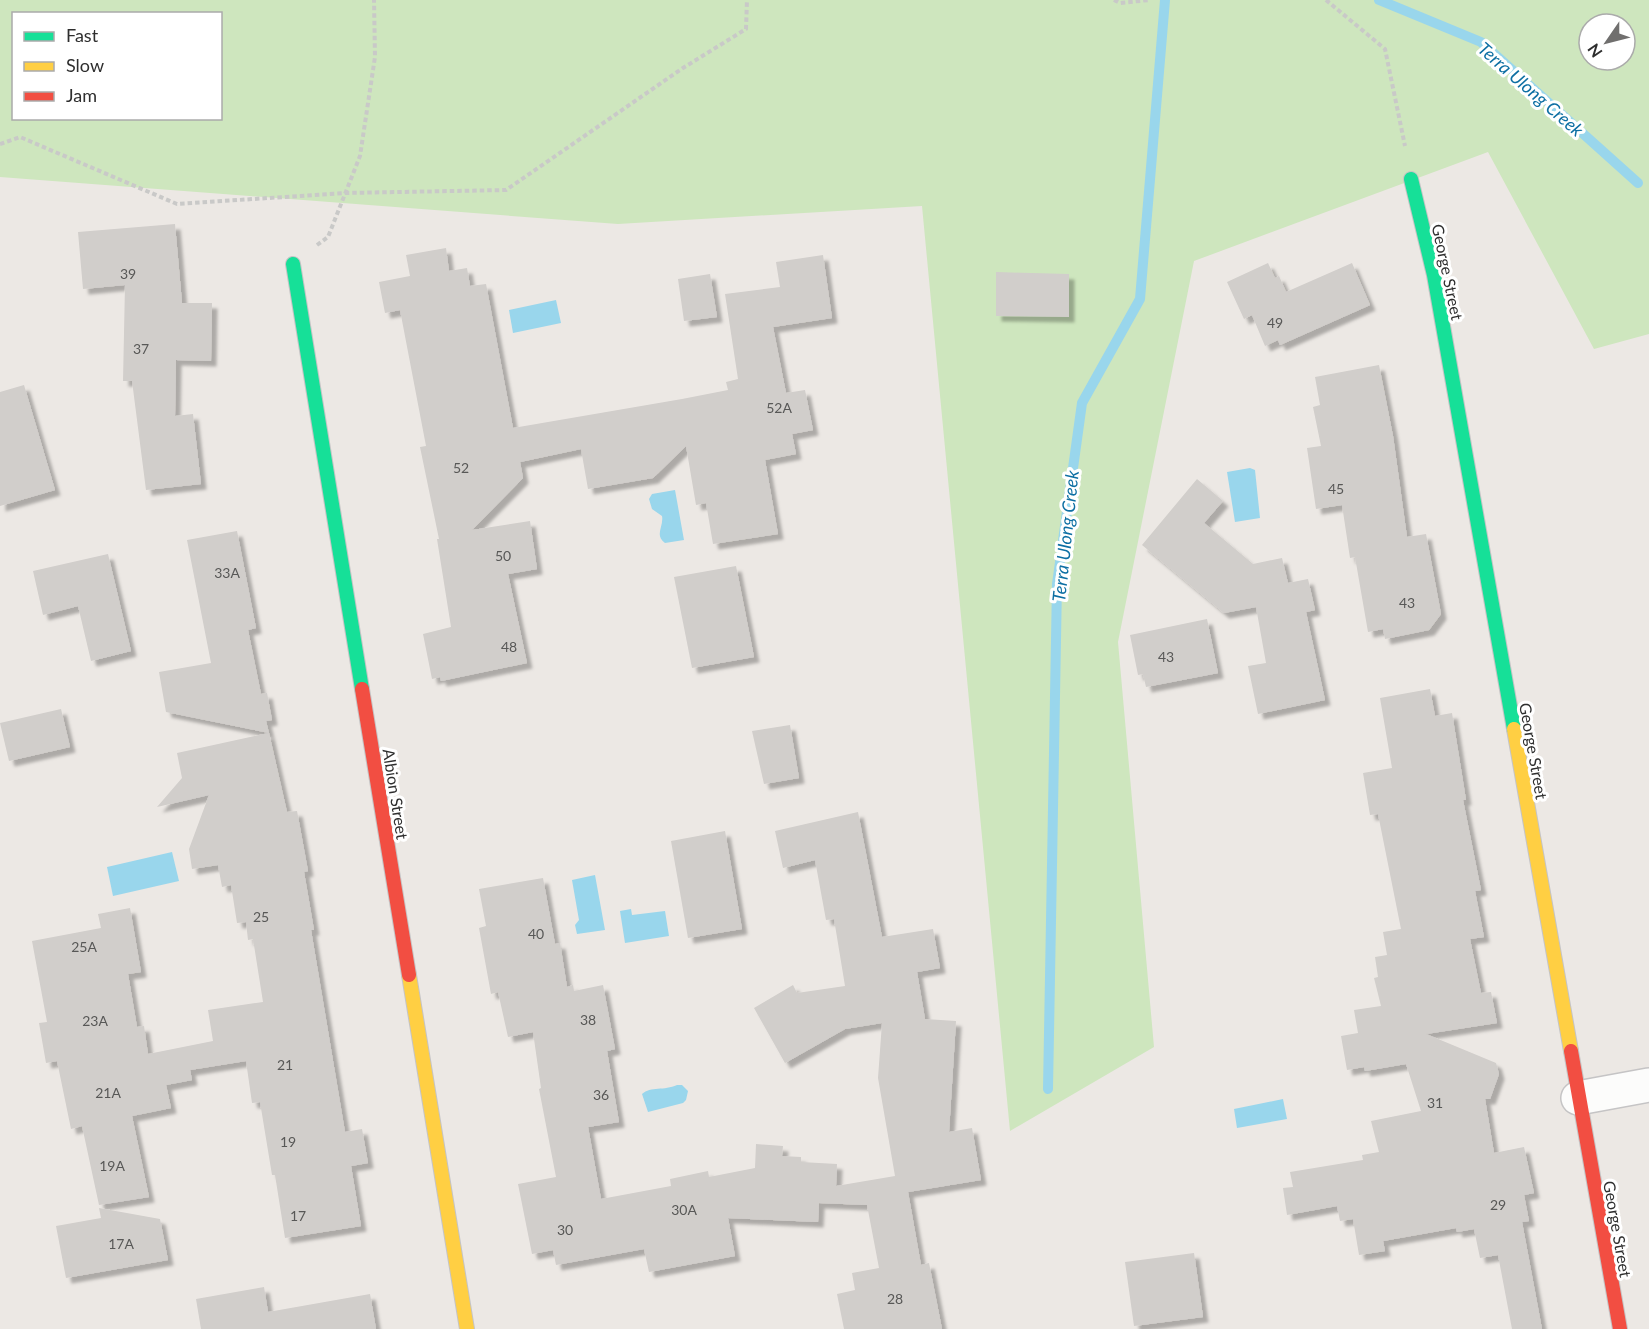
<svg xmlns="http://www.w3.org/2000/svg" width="1649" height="1329" font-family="Lato,sans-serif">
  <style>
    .green { fill: #cee6be; fill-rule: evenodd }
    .water { fill: #99d6ec }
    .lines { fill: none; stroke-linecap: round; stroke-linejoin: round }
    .stream { stroke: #99d6ec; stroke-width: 10 }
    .building { fill: #d1cecb; filter: url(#shadow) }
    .street-casing { stroke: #c5c4c5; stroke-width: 36 }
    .fast-casing { stroke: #c5c4c5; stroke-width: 16 }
    .slow-casing { stroke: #c5c4c5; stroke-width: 16 }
    .jam-casing { stroke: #c5c4c5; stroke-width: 16 }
    .path { stroke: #c9c9c8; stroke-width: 4; stroke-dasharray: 4.5 3; stroke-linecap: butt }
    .street { stroke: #fcfcfb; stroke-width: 33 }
    .fast { stroke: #16e098; stroke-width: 14 }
    .slow { stroke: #ffcf43; stroke-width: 14 }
    .jam { stroke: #f24e42; stroke-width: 14 }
    .labels { text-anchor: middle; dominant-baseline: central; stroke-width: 6; stroke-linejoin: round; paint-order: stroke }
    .number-label { font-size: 14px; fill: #585857 }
    .street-label { font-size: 16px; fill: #2e2e2e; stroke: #fff }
    .water-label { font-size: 18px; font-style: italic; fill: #0d6fa3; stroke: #fff }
  </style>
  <defs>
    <filter id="shadow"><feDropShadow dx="5.5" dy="5.5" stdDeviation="1.5" flood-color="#0004"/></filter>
  </defs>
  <rect width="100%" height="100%" fill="#ece8e4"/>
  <path class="green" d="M 0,0 L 1649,0 L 1649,334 L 1594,349 L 1488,152 L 1194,261 L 1118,642 L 1154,1047 L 1010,1131 L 922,206 L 618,224 L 0,177 ZM 14,14 L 220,14 L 220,118 L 14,118 ZM 1589,24 L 1625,24 L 1625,60 L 1589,60 Z"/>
  <g class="water">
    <path d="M 556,300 L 561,323 L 513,333 L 509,310 Z"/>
    <path d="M 1250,468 L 1255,470 L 1260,518 L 1235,522 L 1227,472 Z"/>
    <path d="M 675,490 L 684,540 L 665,543 C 654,535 664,527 662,516 L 652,509 L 649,499 L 652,494 Z"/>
    <path d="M 172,852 L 179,881 L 113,896 L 107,867 Z"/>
    <path d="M 595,875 L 605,930 L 577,934 L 575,925 L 579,920 L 572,880 Z"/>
    <path d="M 631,909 L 632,915 L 665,911 L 669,936 L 625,943 L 620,911 Z"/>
    <path d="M 677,1085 L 682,1085 L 688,1091 L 686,1100 L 683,1103 L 648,1112 L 642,1094 C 651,1086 664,1091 677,1085 Z"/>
    <path d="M 1283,1099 L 1287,1119 L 1237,1128 L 1234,1109 Z"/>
  </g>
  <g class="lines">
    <g class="stream">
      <path d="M 1379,0 L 1481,42 L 1638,183"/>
      <path d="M 1048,1089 L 1057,584 L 1082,403 L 1140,299 L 1165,0"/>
    </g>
  </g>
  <g class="building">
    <path d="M 175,224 L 182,303 L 212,303 L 211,361 L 176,360 L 175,416 L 193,414 L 201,484 L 146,490 L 132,381 L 123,381 L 125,285 L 83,289 L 78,232 Z"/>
    <path d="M 446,248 L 449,271 L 467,268 L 470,286 L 486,284 L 513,428 L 682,399 L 728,390 L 726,382 L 738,379 L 725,294 L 780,287 L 776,262 L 823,255 L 832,318 L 773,327 L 786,393 L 805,390 L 813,430 L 792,434 L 796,454 L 765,460 L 778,534 L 713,544 L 706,503 L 696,505 L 686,446 L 653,478 L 588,489 L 581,449 L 520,462 L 523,478 L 472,530 L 530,521 L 537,569 L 508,574 L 527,663 L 441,681 L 440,677 L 432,679 L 423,634 L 451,627 L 437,539 L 439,539 L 420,447 L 426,446 L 400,310 L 385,313 L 379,282 L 410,276 L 406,255 Z"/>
    <path d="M 1268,263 L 1275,278 L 1279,276 L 1286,292 L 1352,263 L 1370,305 L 1280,345 L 1278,340 L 1265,346 L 1252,315 L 1244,319 L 1227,282 Z"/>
    <path d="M 996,272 L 1069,274 L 1069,317 L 996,316 Z"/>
    <path d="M 710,274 L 717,317 L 684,321 L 678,279 Z"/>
    <path d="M 1379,365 L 1393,436 L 1407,537 L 1426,534 L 1441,614 L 1429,630 L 1385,639 L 1383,629 L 1368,632 L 1355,557 L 1350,558 L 1342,505 L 1316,509 L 1307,448 L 1321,446 L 1313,407 L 1320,405 L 1315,377 Z"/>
    <path d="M 24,385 L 55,490 L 0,506 L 0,392 Z"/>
    <path d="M 1197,479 L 1223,501 L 1204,523 L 1253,564 L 1282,558 L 1288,583 L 1308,579 L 1315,610 L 1306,612 L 1325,700 L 1258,714 L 1248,666 L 1266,663 L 1256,607 L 1224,613 L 1142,545 Z"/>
    <path d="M 237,531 L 256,628 L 248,630 L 261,694 L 267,693 L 272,720 L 266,721 L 269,733 L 166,712 L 159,672 L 211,663 L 187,540 Z"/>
    <path d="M 108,554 L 131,651 L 91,661 L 78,606 L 43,615 L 33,571 Z"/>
    <path d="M 736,566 L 754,657 L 692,668 L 674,577 Z"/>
    <path d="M 1207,619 L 1218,673 L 1146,687 L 1143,674 L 1138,675 L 1130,635 Z"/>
    <path d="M 1430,689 L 1435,716 L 1452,713 L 1466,800 L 1463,800 L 1481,890 L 1475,891 L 1484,937 L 1470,939 L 1481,993 L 1491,992 L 1497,1023 L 1426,1034 L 1496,1063 L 1499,1074 L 1490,1099 L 1485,1099 L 1494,1153 L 1524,1147 L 1534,1193 L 1524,1195 L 1529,1221 L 1522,1222 L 1542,1329 L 1512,1329 L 1498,1255 L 1480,1258 L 1474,1229 L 1457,1232 L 1456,1228 L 1383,1241 L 1385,1251 L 1359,1255 L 1353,1219 L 1340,1221 L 1337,1206 L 1287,1215 L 1283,1188 L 1293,1187 L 1290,1172 L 1363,1160 L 1362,1155 L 1379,1152 L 1371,1121 L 1421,1111 L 1406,1064 L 1365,1071 L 1364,1067 L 1347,1070 L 1341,1036 L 1358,1033 L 1354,1010 L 1381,1006 L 1374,978 L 1378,977 L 1375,957 L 1387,955 L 1383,932 L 1401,929 L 1378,814 L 1370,815 L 1363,773 L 1392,768 L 1380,698 Z"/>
    <path d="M 61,709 L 70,747 L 9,761 L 0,723 Z"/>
    <path d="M 790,725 L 799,778 L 764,784 L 752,731 Z"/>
    <path d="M 269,733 L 287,812 L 297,811 L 308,871 L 304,872 L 314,930 L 311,930 L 345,1132 L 362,1129 L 368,1163 L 351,1166 L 361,1226 L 285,1238 L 275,1175 L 272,1175 L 260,1102 L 252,1103 L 246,1061 L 190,1070 L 192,1080 L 166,1085 L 171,1108 L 132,1116 L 149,1197 L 99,1205 L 82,1126 L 71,1129 L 57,1061 L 46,1063 L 39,1023 L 47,1022 L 32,941 L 101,928 L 98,914 L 130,908 L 141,972 L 128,974 L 137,1027 L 144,1026 L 148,1054 L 213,1041 L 208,1010 L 263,1002 L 253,939 L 248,940 L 246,922 L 237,923 L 231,885 L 222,887 L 218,865 L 192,869 L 189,849 L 209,795 L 157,807 L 182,778 L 177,753 Z"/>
    <path d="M 858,812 L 882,937 L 933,929 L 940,968 L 917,972 L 925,1019 L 956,1021 L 949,1132 L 972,1128 L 981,1180 L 908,1192 L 921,1265 L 929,1263 L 942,1329 L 844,1329 L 837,1294 L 855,1290 L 852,1273 L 879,1268 L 867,1205 L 819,1203 L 818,1222 L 728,1218 L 735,1256 L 649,1272 L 644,1249 L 556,1265 L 553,1250 L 532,1254 L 518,1184 L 556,1177 L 539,1089 L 541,1088 L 533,1032 L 508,1037 L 498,992 L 491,994 L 479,928 L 486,926 L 479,889 L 543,878 L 555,944 L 560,943 L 567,987 L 573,985 L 574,991 L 603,985 L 615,1049 L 607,1051 L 619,1122 L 588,1127 L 601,1199 L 671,1186 L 670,1179 L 708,1171 L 709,1177 L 755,1168 L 756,1144 L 783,1146 L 782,1156 L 801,1157 L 801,1162 L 837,1164 L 836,1186 L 895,1176 L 878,1078 L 882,1023 L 845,1029 L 785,1063 L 754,1008 L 793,985 L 797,993 L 845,986 L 834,919 L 826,920 L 815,860 L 783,868 L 775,831 Z"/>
    <path d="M 725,831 L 742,929 L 688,938 L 671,841 Z"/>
    <path d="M 99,1208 L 160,1219 L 168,1260 L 66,1278 L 56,1226 L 101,1218 Z"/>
    <path d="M 1194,1253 L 1203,1317 L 1134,1326 L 1125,1262 Z"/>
    <path d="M 264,1287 L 268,1312 L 370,1294 L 376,1329 L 201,1329 L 196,1299 Z"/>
  </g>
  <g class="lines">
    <defs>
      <path id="street" d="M 1578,1098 L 1649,1085"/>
      <g id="fast">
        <path d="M 1411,179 L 1434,275 L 1514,729"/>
        <path d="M 293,264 L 362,689"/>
      </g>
      <g id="slow">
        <path d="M 1514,729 L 1571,1051"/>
        <path d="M 409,975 L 467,1329"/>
      </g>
      <g id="jam">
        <path d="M 362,689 L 409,975"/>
        <path d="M 1571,1051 L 1620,1329"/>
      </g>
    </defs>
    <use href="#street" class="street-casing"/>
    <use href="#fast" class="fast-casing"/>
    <use href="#slow" class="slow-casing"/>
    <use href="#jam" class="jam-casing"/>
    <g class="path">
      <path d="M 1114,0 L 1120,3 L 1149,0"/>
      <path d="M 1326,0 L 1385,49 L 1405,146"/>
      <path d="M 0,144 L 20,137 L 177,204 L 345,193 L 506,190 L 683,68 L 746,29 L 747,0"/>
      <path d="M 317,245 L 328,237 L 360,156 L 375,57 L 374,0"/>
    </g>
    <use href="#street" class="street"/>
    <use href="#fast" class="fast"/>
    <use href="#slow" class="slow"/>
    <use href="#jam" class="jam"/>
  </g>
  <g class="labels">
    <g class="number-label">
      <text x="128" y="273">39</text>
      <text x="1275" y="322">49</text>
      <text x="141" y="348">37</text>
      <text x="779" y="407">52A</text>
      <text x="461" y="467">52</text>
      <text x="1336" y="488">45</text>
      <text x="503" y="555">50</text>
      <text x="227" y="572">33A</text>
      <text x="1407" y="602">43</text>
      <text x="509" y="646">48</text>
      <text x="1166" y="656">43</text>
      <text x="261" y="916">25</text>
      <text x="536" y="933">40</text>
      <text x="84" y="946">25A</text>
      <text x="588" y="1019">38</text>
      <text x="95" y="1020">23A</text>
      <text x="285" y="1064">21</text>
      <text x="108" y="1092">21A</text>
      <text x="601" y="1094">36</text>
      <text x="1435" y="1102">31</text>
      <text x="288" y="1141">19</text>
      <text x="112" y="1165">19A</text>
      <text x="1498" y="1204">29</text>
      <text x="684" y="1209">30A</text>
      <text x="298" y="1215">17</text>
      <text x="565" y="1229">30</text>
      <text x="121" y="1243">17A</text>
      <text x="895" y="1298">28</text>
    </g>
    <g class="street-label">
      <text transform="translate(1448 272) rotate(78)">George Street</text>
      <text transform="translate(1534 751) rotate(80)">George Street</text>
      <text transform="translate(396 794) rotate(81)">Albion Street</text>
      <text transform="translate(1618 1229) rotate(80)">George Street</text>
    </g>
    <g class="water-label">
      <text transform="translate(1531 89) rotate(41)">Terra Ulong Creek</text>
      <text transform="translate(1065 536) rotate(-84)">Terra Ulong Creek</text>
    </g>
  </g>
  <rect x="12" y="12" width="210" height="108" fill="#ffffff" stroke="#ababab" stroke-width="1.5"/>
  <rect x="24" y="32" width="30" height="9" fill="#16e098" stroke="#ababab" stroke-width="1.5"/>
  <text x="66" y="42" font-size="18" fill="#2e2e2e">Fast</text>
  <rect x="24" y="62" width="30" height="9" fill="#ffcf43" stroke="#ababab" stroke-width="1.5"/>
  <text x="66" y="72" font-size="18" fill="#2e2e2e">Slow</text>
  <rect x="24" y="92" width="30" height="9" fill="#f24e42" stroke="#ababab" stroke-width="1.5"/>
  <text x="66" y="102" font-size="18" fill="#2e2e2e">Jam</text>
  <g transform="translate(1607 42) rotate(235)"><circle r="28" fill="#ffffff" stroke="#ababab" stroke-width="1.5"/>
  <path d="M0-4.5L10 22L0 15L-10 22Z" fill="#706f6e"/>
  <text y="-9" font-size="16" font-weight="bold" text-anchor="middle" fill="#2e2e2e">N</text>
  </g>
</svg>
